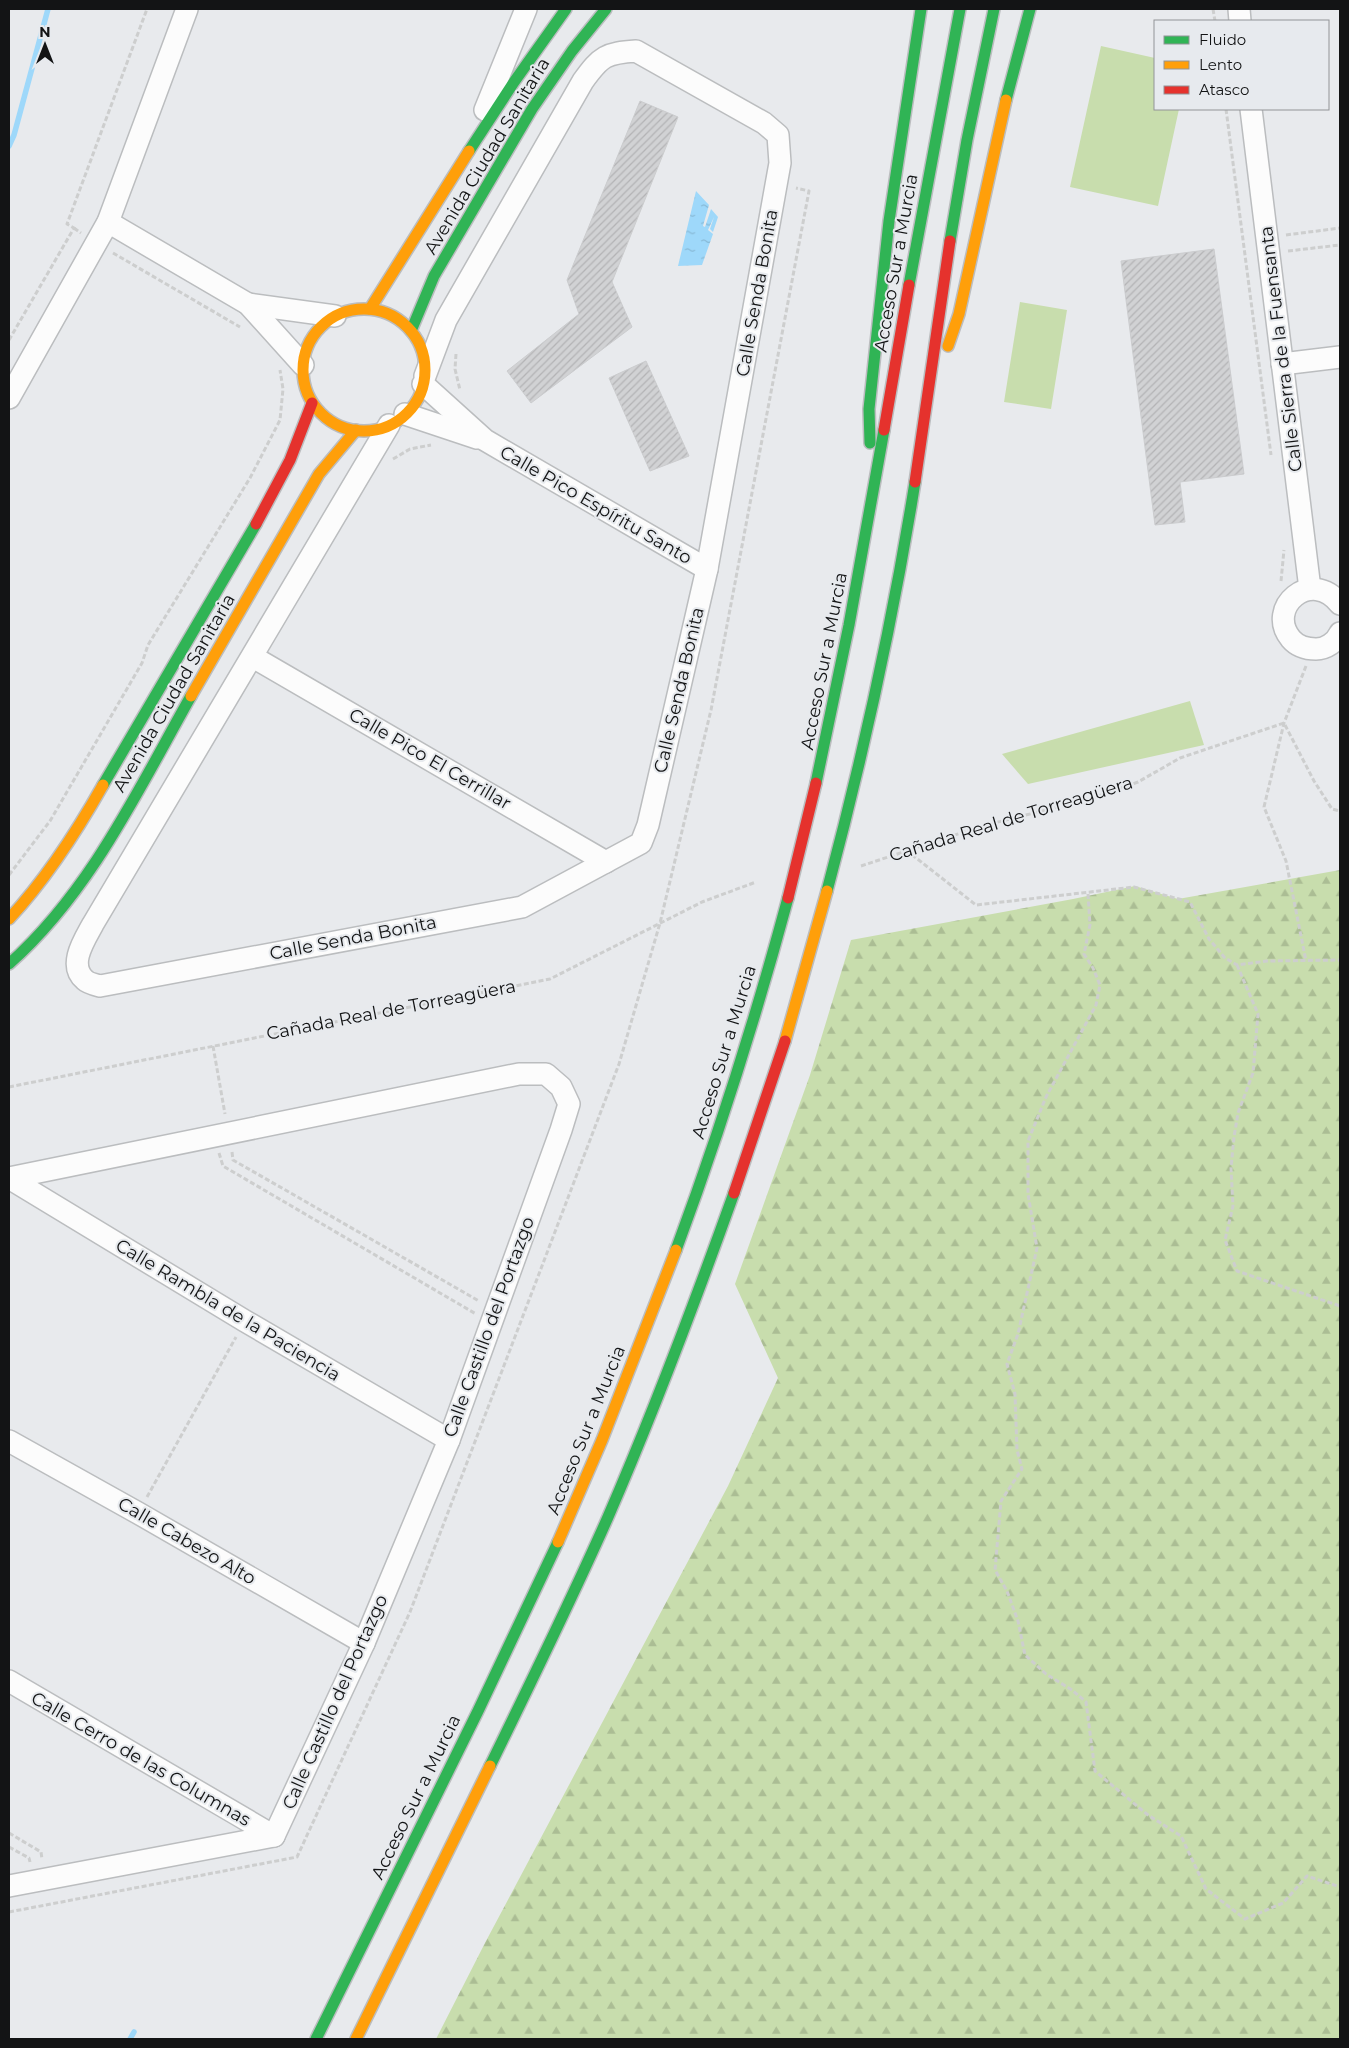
<svg xmlns="http://www.w3.org/2000/svg" width="1349" height="2048" font-family="Montserrat,sans-serif">
  <style>
    .forest { fill: url(#forest-firs) }
    .garden { fill: #c8ddad }
    .water { fill: url(#water-ripples) }
    .lines { fill: none; stroke-linecap: round; stroke-linejoin: round }
    .stream { stroke: #9ed8fa; stroke-width: 5.5 }
    .building { fill: url(#building-hatch); stroke: #cbccce }
    .street-casing { stroke: #bbbdbf; stroke-width: 24 }
    .fast-casing { stroke: #bbbdbf; stroke-width: 14 }
    .slow-casing { stroke: #bbbdbf; stroke-width: 14 }
    .jam-casing { stroke: #bbbdbf; stroke-width: 14 }
    .path { stroke: #cdcece; stroke-width: 3; stroke-dasharray: 5 2.5; stroke-linecap: butt }
    .street { stroke: #fcfcfc; stroke-width: 21 }
    .fast { stroke: #30b455; stroke-width: 11 }
    .slow { stroke: #ff9f0a; stroke-width: 11 }
    .jam { stroke: #e5322d; stroke-width: 11 }
    .labels { text-anchor: middle; dominant-baseline: central; stroke-width: 4; stroke-linejoin: round; paint-order: stroke }
    .street-label { font-size: 18px; fill: #131415; stroke: #e7eaee }
  </style>
  <defs>
    <pattern id="forest-firs" width="22" height="20" patternUnits="userSpaceOnUse" patternTransform="scale(1.25)"><rect width="22" height="20" fill="#c8ddad"/><path d="M5 1l3.5 6h-7zM16 11l3.5 6h-7z" fill="#abbd94"/></pattern>
    <pattern id="water-ripples" width="26" height="14" patternUnits="userSpaceOnUse" patternTransform="scale(1.25)"><rect width="26" height="14" fill="#9ed8fa"/><path d="M2 4q2-2 4 0t4 0M15 11q2-2 4 0t4 0" fill="none" stroke="#87b8d5"/></pattern>
    <pattern id="building-hatch" width="6" height="6" patternUnits="userSpaceOnUse" patternTransform="scale(1.25)"><rect width="6" height="6" fill="#d1d2d4"/><path d="M-1 1l2-2M0 6l6-6M5 7l2-2" fill="none" stroke="#b3b3b5"/></pattern>
  </defs>
  <rect width="100%" height="100%" fill="#e8eaed"/>
  <path class="forest" d="M 1340,870 L 1340,2039 L 436,2039 L 486,1941 L 728,1486 L 778,1378 L 735,1284 L 810,1075 L 851,940 L 1073,899 L 1135,886 L 1178,899 Z"/>
  <g class="garden">
    <path d="M 1101,46 L 1155,58 L 1155,109 L 1179,109 L 1158,206 L 1070,187 Z"/>
    <path d="M 1020,302 L 1067,310 L 1051,409 L 1004,402 Z"/>
    <path d="M 1190,701 L 1204,745 L 1028,784 L 1002,754 Z"/>
  </g>
  <path class="water" d="M 696,191 L 709,205 L 703,226 L 705,227 L 711,209 L 718,217 L 713,232 L 710,229 L 714,217 L 708,230 L 713,234 L 702,265 L 678,266 Z"/>
  <g class="lines">
    <g class="stream">
      <path d="M 9,146 L 14,135 L 48,9"/>
      <path d="M 130,2039 L 134,2032"/>
    </g>
  </g>
  <g class="building">
    <path d="M 640,101 L 678,117 L 612,282 L 632,327 L 531,403 L 507,371 L 579,314 L 567,280 Z"/>
    <path d="M 1214,249 L 1244,474 L 1180,482 L 1185,522 L 1155,525 L 1121,261 Z"/>
    <path d="M 646,361 L 689,456 L 650,471 L 609,378 Z"/>
  </g>
  <g class="lines">
    <defs>
      <g id="street">
        <path d="M 1239,9 L 1240,21"/>
        <path d="M 1251,109 L 1310,589"/>
        <path d="M 485,110 L 526,9"/>
        <path d="M 108,222 L 248,304 L 303,365"/>
        <path d="M 248,304 L 335,316"/>
        <path d="M 1282,364 L 1340,357"/>
        <path d="M 423,384 L 485,440 L 707,569"/>
        <path d="M 9,398 L 108,222 L 187,9"/>
        <path d="M 405,414 L 477,438"/>
        <path d="M 389,425 L 93,924 C 85,939 67,965 85,980 C 88,983 96,985 100,986 L 522,907 L 641,843 L 648,825 L 707,569 L 780,163 L 778,135 L 764,123 L 636,51 C 606,53 601,56 583,81 L 446,320 L 425,376"/>
        <path d="M 1340,604 C 1311,567 1265,608 1291,639 C 1297,646 1306,649 1316,649 C 1326,649 1336,642 1340,633"/>
        <path d="M 253,657 L 606,862"/>
        <path d="M 9,1178 L 519,1074 L 546,1074 L 561,1087 L 569,1104 L 561,1130 L 449,1440 L 364,1643 L 274,1836 L 9,1886"/>
        <path d="M 9,1178 L 245,1321 L 449,1440"/>
        <path d="M 9,1441 L 138,1513 L 364,1643"/>
        <path d="M 9,1681 L 274,1836"/>
      </g>
      <g id="fast">
        <path d="M 1006,100 L 1030,9"/>
        <path d="M 469,151 L 514,82 L 566,9"/>
        <path d="M 950,241 L 967,140 L 994,9"/>
        <path d="M 909,285 L 960,9"/>
        <path d="M 411,331 L 434,276 L 532,109 L 572,51 L 606,9"/>
        <path d="M 870,443 L 869,409 L 889,221 L 921,9"/>
        <path d="M 816,783 L 849,625 L 884,430"/>
        <path d="M 103,785 L 256,524"/>
        <path d="M 827,891 C 863,756 893,620 915,482"/>
        <path d="M 9,964 C 91,891 138,790 191,696"/>
        <path d="M 676,1250 C 719,1134 756,1017 788,898"/>
        <path d="M 490,1766 C 530,1684 571,1601 608,1517 C 654,1411 695,1302 734,1193"/>
        <path d="M 316,2039 L 478,1711 L 558,1542"/>
      </g>
      <g id="slow">
        <path d="M 370,309 L 469,151"/>
        <circle cx="364" cy="370" r="61"/>
        <path d="M 948,346 L 959,314 L 1006,100"/>
        <path d="M 191,696 L 319,474 L 356,430"/>
        <path d="M 9,919 C 47,878 76,833 103,785"/>
        <path d="M 785,1041 L 827,891"/>
        <path d="M 558,1542 L 602,1440 L 676,1250"/>
        <path d="M 356,2039 L 490,1766"/>
      </g>
      <g id="jam">
        <path d="M 884,430 L 909,285"/>
        <path d="M 915,482 L 950,241"/>
        <path d="M 256,524 L 290,460 L 312,403"/>
        <path d="M 788,898 L 816,783"/>
        <path d="M 734,1193 L 785,1041"/>
      </g>
    </defs>
    <use href="#street" class="street-casing"/>
    <use href="#fast" class="fast-casing"/>
    <use href="#slow" class="slow-casing"/>
    <use href="#jam" class="jam-casing"/>
    <g class="path">
      <path d="M 1213,9 L 1215,21"/>
      <path d="M 1226,109 L 1271,455"/>
      <path d="M 74,228 L 81,233"/>
      <path d="M 1286,235 L 1340,228"/>
      <path d="M 1288,251 L 1340,245"/>
      <path d="M 113,253 L 240,327"/>
      <path d="M 9,340 L 74,228 L 67,224 L 147,9"/>
      <path d="M 456,354 L 455,369 L 460,390"/>
      <path d="M 393,459 L 410,449 L 431,445"/>
      <path d="M 1281,581 L 1284,550"/>
      <path d="M 1306,666 L 1284,723 L 1264,807 L 1286,861 L 1306,961"/>
      <path d="M 906,850 L 976,905 L 1134,887 L 1190,902 L 1209,939 L 1225,958 L 1237,965 L 1267,961 L 1340,960"/>
      <path d="M 861,866 L 982,826 L 1090,799 L 1138,782 L 1180,758 L 1284,723 L 1314,781 L 1332,809 L 1340,811"/>
      <path d="M 9,875 L 50,821 L 142,663 L 148,645 L 250,478 L 280,420 L 283,389 L 280,370"/>
      <path d="M 1088,894 L 1090,925 L 1084,954 L 1093,968 L 1100,985 L 1096,1005 L 1046,1097 L 1028,1141 L 1028,1194 L 1037,1248 L 1018,1334 L 1007,1364 L 1015,1394 L 1017,1450 L 1022,1469 L 1001,1501 L 995,1570 L 1007,1591 L 1018,1621 L 1025,1655 L 1046,1674 L 1072,1690 L 1086,1702 L 1095,1771 L 1148,1815 L 1181,1836 L 1206,1889 L 1245,1919 L 1283,1903 L 1307,1876 L 1340,1887"/>
      <path d="M 1237,965 L 1258,1014 L 1253,1073 L 1238,1113 L 1234,1137 L 1231,1168 L 1233,1206 L 1225,1240 L 1237,1271 L 1340,1306"/>
      <path d="M 213,1046 L 225,1114"/>
      <path d="M 9,1087 L 550,979 L 702,902 L 756,882"/>
      <path d="M 232,1152 L 233,1160 L 479,1301"/>
      <path d="M 219,1153 L 223,1166 L 476,1314"/>
      <path d="M 147,1497 L 236,1337"/>
      <path d="M 9,1833 L 41,1852 L 42,1859"/>
      <path d="M 9,1847 L 29,1858 L 30,1862"/>
      <path d="M 9,1912 L 297,1857 L 410,1612 L 619,1064 L 660,923 L 711,710 L 809,191 L 796,188"/>
    </g>
    <use href="#street" class="street"/>
    <use href="#fast" class="fast"/>
    <use href="#slow" class="slow"/>
    <use href="#jam" class="jam"/>
  </g>
  <g class="labels">
    <g class="street-label">
      <text transform="translate(487 156) rotate(-59)">Avenida Ciudad Sanitaria</text>
      <text transform="translate(896 263) rotate(-80)">Acceso Sur a Murcia</text>
      <text transform="translate(757 293) rotate(-80)">Calle Senda Bonita</text>
      <text transform="translate(1281 349) rotate(-97)">Calle Sierra de la Fuensanta</text>
      <text transform="translate(596 505) rotate(30)">Calle Pico Espíritu Santo</text>
      <text transform="translate(824 661) rotate(-79)">Acceso Sur a Murcia</text>
      <text transform="translate(679 690) rotate(-77)">Calle Senda Bonita</text>
      <text transform="translate(174 693) rotate(-60)">Avenida Ciudad Sanitaria</text>
      <text transform="translate(430 759) rotate(30)">Calle Pico El Cerrillar</text>
      <text transform="translate(1011 819) rotate(-17)">Cañada Real de Torreagüera</text>
      <text transform="translate(353 938) rotate(-11)">Calle Senda Bonita</text>
      <text transform="translate(391 1010) rotate(-11)">Cañada Real de Torreagüera</text>
      <text transform="translate(724 1052) rotate(-73)">Acceso Sur a Murcia</text>
      <text transform="translate(228 1310) rotate(31)">Calle Rambla de la Paciencia</text>
      <text transform="translate(489 1327) rotate(-70)">Calle Castillo del Portazgo</text>
      <text transform="translate(586 1430) rotate(-68)">Acceso Sur a Murcia</text>
      <text transform="translate(187 1541) rotate(30)">Calle Cabezo Alto</text>
      <text transform="translate(335 1702) rotate(-66)">Calle Castillo del Portazgo</text>
      <text transform="translate(141 1759) rotate(30)">Calle Cerro de las Columnas</text>
      <text transform="translate(416 1797) rotate(-64)">Acceso Sur a Murcia</text>
    </g>
  </g>
  <rect width="1349" height="2048" fill="none" stroke="#131415" stroke-width="20"/>
  <rect x="1154" y="20" width="175" height="90" fill="#e7eaee" stroke="#929497"/>
  <rect x="1164" y="36" width="25" height="8" fill="#30b455" stroke="#929497"/>
  <text x="1199" y="45" font-size="15" fill="#131415">Fluido</text>
  <rect x="1164" y="61" width="25" height="8" fill="#ff9f0a" stroke="#929497"/>
  <text x="1199" y="70" font-size="15" fill="#131415">Lento</text>
  <rect x="1164" y="86" width="25" height="8" fill="#e5322d" stroke="#929497"/>
  <text x="1199" y="95" font-size="15" fill="#131415">Atasco</text>
  <g transform="translate(45 45)" stroke="#e7eaee" stroke-width="4" paint-order="stroke">
  <path d="M0-4L9 19L0 12L-9 19Z" fill="#131415"/>
  <text y="-8" font-size="14" font-weight="bold" text-anchor="middle" fill="#131415">N</text>
  </g>
</svg>
